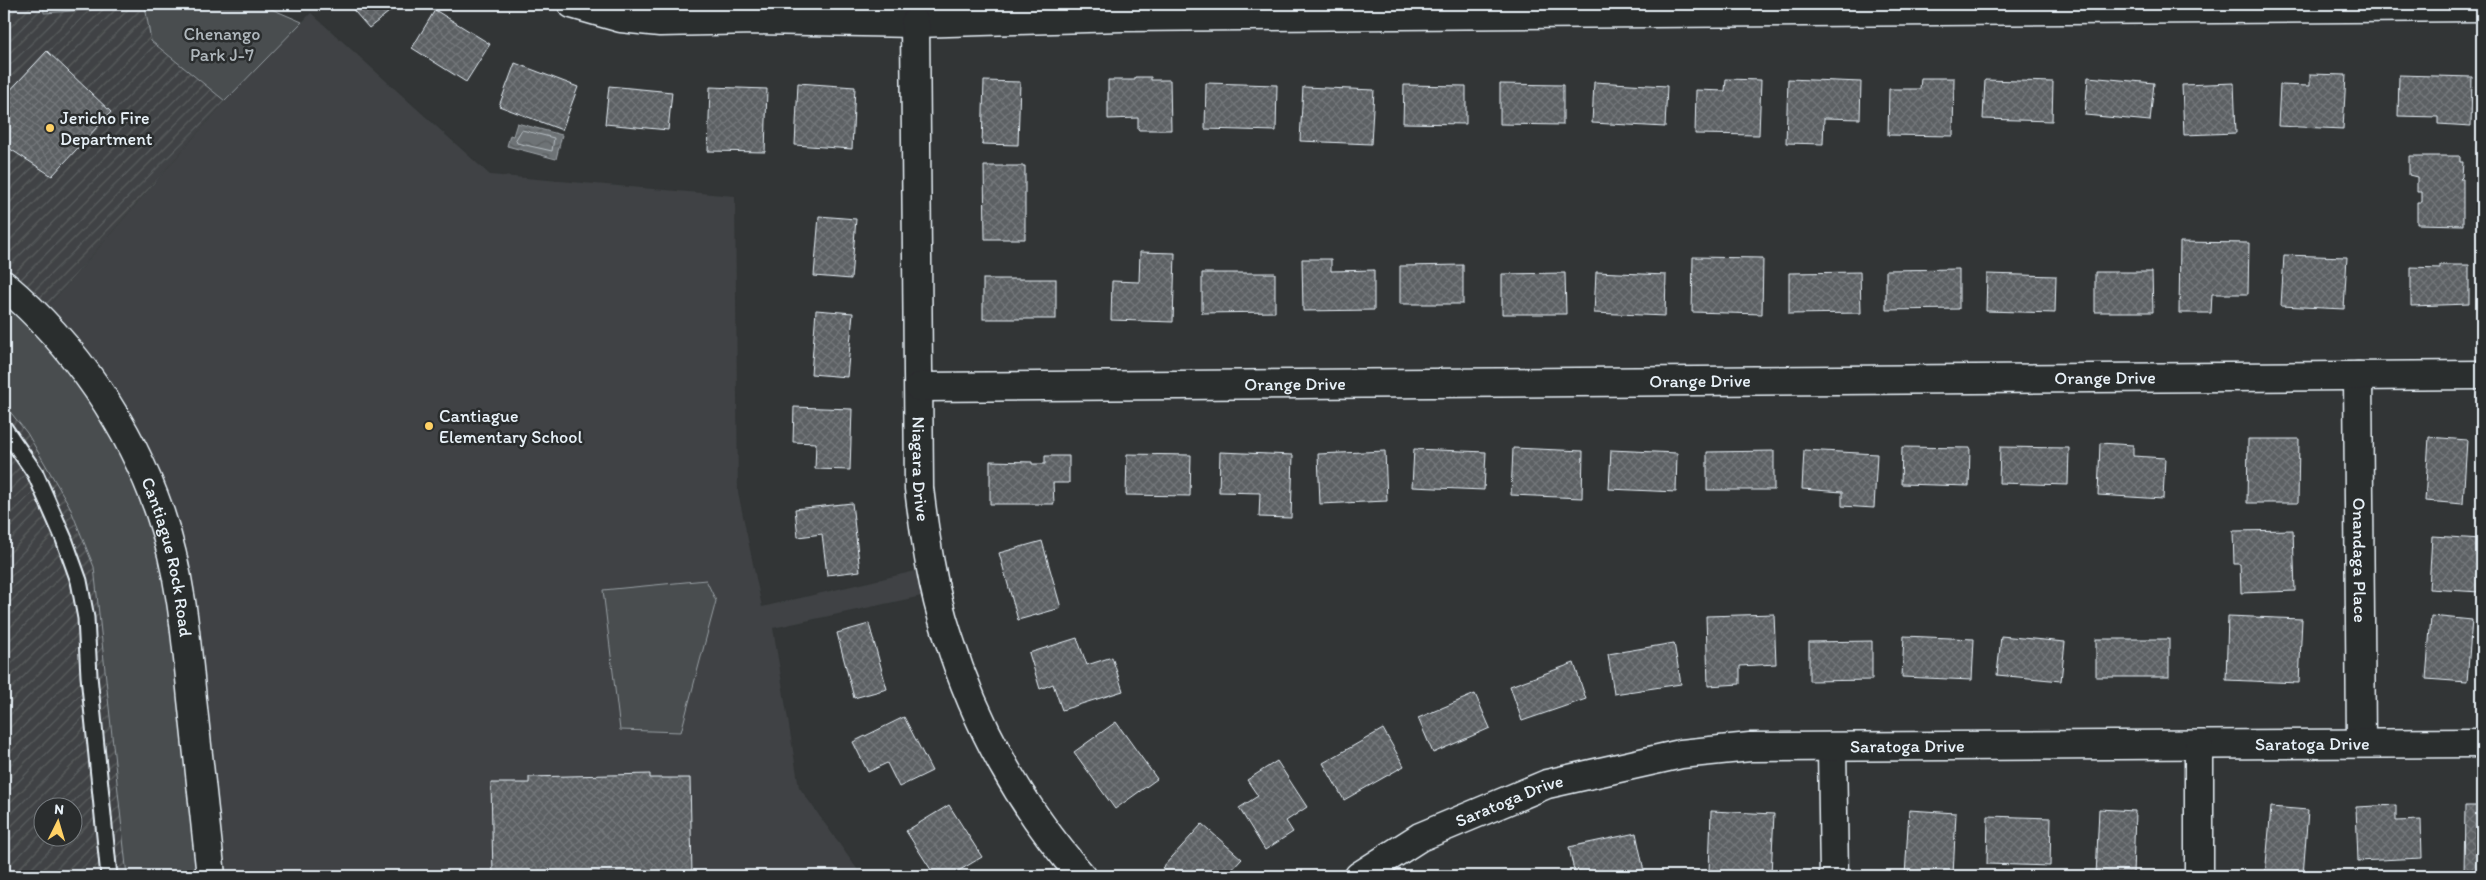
<svg xmlns="http://www.w3.org/2000/svg" width="2486" height="880" font-family="Itim,sans-serif">
  <style>
    .built { fill: #3f4244 }
    .industrial { fill: url(#industrial-furrows); fill-rule: evenodd }
    .green { fill: #494d4f; stroke: #989fa4 }
    .water { fill: url(#water-waves); stroke: #9fa5aa }
    .lines { fill: none; stroke-linecap: round; stroke-linejoin: round }
    .shore { stroke: #b7bfc4; stroke-width: 1 }
    .building { fill: url(#building-cross-hatch); stroke: #e8f1f8 }
    .service-casing { stroke: #e8f1f8; stroke-width: 19 }
    .minor-casing { stroke: #e8f1f8; stroke-width: 31 }
    .secondary-casing { stroke: #e8f1f8; stroke-width: 31 }
    .service { stroke: #2a2d2e; stroke-width: 15 }
    .minor { stroke: #2a2d2e; stroke-width: 28 }
    .secondary { stroke: #2a2d2e; stroke-width: 28 }
    .poi-dot { fill: #ffd166; stroke: #2a2d2e; stroke-width: 2 }
    .labels { text-anchor: middle; dominant-baseline: central; stroke-width: 5; stroke-linejoin: round; paint-order: stroke }
    .park-label { font-size: 18px; fill: #b0b8bd; stroke: #2a2d2e }
    .poi-label { font-size: 18px; fill: #e8f1f8; stroke: #2a2d2e; text-anchor: start }
    .street-label { font-size: 18px; fill: #e8f1f8; stroke: #2a2d2e }
  </style>
  <defs>
    <pattern id="industrial-furrows" width="10" height="10" patternUnits="userSpaceOnUse" patternTransform="scale(1.25)"><rect width="10" height="10" fill="#3f4244"/><path d="M-1 1l2-2M0 10L10 0M9 11l2-2" fill="none" stroke="#5b5e60"/></pattern>
    <pattern id="water-waves" width="16" height="10" patternUnits="userSpaceOnUse" patternTransform="scale(1.25)"><rect width="16" height="10" fill="#6e7376"/><path d="M0 5q4-4 8 0t8 0" fill="none" stroke="#5a5e60"/></pattern>
    <pattern id="building-cross-hatch" width="8" height="8" patternUnits="userSpaceOnUse" patternTransform="scale(1.25)"><rect width="8" height="8" fill="#5c6063"/><path d="M0 0l8 8M0 8l8-8" fill="none" stroke="#73777a"/></pattern>
  </defs>
  <rect width="100%" height="100%" fill="#323536"/>
  <filter id="ink" filterUnits="userSpaceOnUse"><feTurbulence type="fractalNoise" baseFrequency=".02" numOctaves="2"/><feDisplacementMap in="SourceGraphic" scale="10" xChannelSelector="R" yChannelSelector="G"/><feConvolveMatrix kernelMatrix="1 2 1 2 8 2 1 2 1" color-interpolation-filters="sRGB"/></filter>
  <g filter="url(#ink)">
    <path class="built" d="M 311,13 L 490,175 L 735,196 L 738,492 L 762,607 L 924,569 L 931,594 L 773,628 L 799,787 L 862,876 L 210,876 L 38,318 L 225,101 Z"/>
    <path class="industrial" d="M 4,4 L 43,4 L 45,13 L 145,6 L 151,41 L 225,101 L 38,318 L 210,876 L 4,876 ZM 42,808 L 72,808 L 72,838 L 42,838 Z"/>
    <g class="green">
      <path d="M 43,4 L 260,4 L 302,22 L 225,101 L 151,41 L 145,6 L 44,13 Z"/>
      <path d="M 4,285 L 62,342 L 161,514 L 206,876 L 127,876 L 94,567 L 69,505 L 27,433 L 4,404 Z"/>
      <path d="M 706,580 L 716,601 L 681,732 L 620,730 L 603,590 Z"/>
    </g>
    <path class="water" d="M 517,123 L 562,135 L 556,159 L 507,146 L 510,135 L 513,136 Z"/>
    <g class="lines">
      <path class="shore" d="M 522,130 L 554,138 L 552,151 L 517,143 L 516,140 Z"/>
    </g>
    <g class="building">
      <path d="M 348,4 L 399,4 L 369,28 Z"/>
      <path d="M 435,10 L 490,44 L 466,82 L 412,48 Z"/>
      <path d="M 47,51 L 111,112 L 52,176 L 4,145 L 4,97 Z"/>
      <path d="M 515,63 L 578,87 L 562,130 L 499,106 Z"/>
      <path d="M 2310,74 L 2346,75 L 2343,129 L 2278,126 L 2280,85 L 2310,86 Z"/>
      <path d="M 2399,75 L 2472,77 L 2471,126 L 2438,124 L 2438,117 L 2398,116 Z"/>
      <path d="M 1135,77 L 1151,77 L 1151,80 L 1170,80 L 1171,130 L 1138,130 L 1138,118 L 1108,119 L 1108,80 L 1135,80 Z"/>
      <path d="M 2088,77 L 2154,83 L 2150,121 L 2085,115 Z"/>
      <path d="M 1921,78 L 1954,78 L 1953,136 L 1888,135 L 1889,89 L 1920,89 Z"/>
      <path d="M 1726,79 L 1761,80 L 1759,135 L 1695,134 L 1696,90 L 1725,91 Z"/>
      <path d="M 1788,79 L 1861,82 L 1860,119 L 1824,118 L 1823,144 L 1786,143 Z"/>
      <path d="M 1985,80 L 2053,82 L 2052,121 L 1983,119 Z"/>
      <path d="M 984,81 L 1020,82 L 1018,145 L 982,144 Z"/>
      <path d="M 1594,82 L 1667,86 L 1665,127 L 1592,123 Z"/>
      <path d="M 798,83 L 855,87 L 852,149 L 795,145 Z"/>
      <path d="M 1206,83 L 1277,85 L 1276,131 L 1205,129 Z"/>
      <path d="M 2234,83 L 2236,133 L 2184,135 L 2182,85 Z"/>
      <path d="M 1500,84 L 1563,85 L 1563,125 L 1500,124 Z"/>
      <path d="M 1404,85 L 1466,86 L 1466,124 L 1403,123 Z"/>
      <path d="M 609,86 L 672,92 L 668,130 L 605,124 Z"/>
      <path d="M 710,87 L 767,89 L 765,152 L 708,151 Z"/>
      <path d="M 1303,87 L 1374,90 L 1371,144 L 1300,141 Z"/>
      <path d="M 2409,156 L 2460,156 L 2460,162 L 2463,162 L 2462,177 L 2460,179 L 2463,179 L 2463,225 L 2417,224 L 2417,202 L 2422,202 L 2422,192 L 2417,192 L 2417,177 L 2409,175 Z"/>
      <path d="M 984,166 L 1025,166 L 1025,239 L 985,239 Z"/>
      <path d="M 819,216 L 856,219 L 851,279 L 814,276 Z"/>
      <path d="M 2180,242 L 2249,243 L 2248,294 L 2212,294 L 2211,313 L 2179,313 Z"/>
      <path d="M 1140,252 L 1175,253 L 1173,322 L 1111,320 L 1112,281 L 1139,282 Z"/>
      <path d="M 2284,255 L 2347,257 L 2344,309 L 2281,306 Z"/>
      <path d="M 1693,257 L 1763,258 L 1762,314 L 1692,312 Z"/>
      <path d="M 1302,259 L 1331,259 L 1331,271 L 1374,270 L 1374,310 L 1303,311 Z"/>
      <path d="M 1463,265 L 1463,304 L 1400,304 L 1400,266 Z"/>
      <path d="M 2440,265 L 2469,265 L 2469,304 L 2411,306 L 2411,267 L 2440,268 Z"/>
      <path d="M 1959,269 L 1959,309 L 1886,310 L 1886,270 Z"/>
      <path d="M 1596,272 L 1666,275 L 1665,316 L 1594,313 Z"/>
      <path d="M 1860,272 L 1861,313 L 1789,314 L 1789,273 Z"/>
      <path d="M 2095,272 L 2152,272 L 2153,312 L 2095,312 Z"/>
      <path d="M 1202,273 L 1275,273 L 1275,312 L 1202,313 Z"/>
      <path d="M 1565,273 L 1566,314 L 1502,314 L 1502,274 Z"/>
      <path d="M 1987,274 L 2056,276 L 2055,313 L 1986,311 Z"/>
      <rect x="983" y="279" width="73" height="40"/>
      <path d="M 816,310 L 853,313 L 847,377 L 811,374 Z"/>
      <path d="M 794,407 L 852,409 L 850,470 L 815,469 L 816,443 L 793,442 Z"/>
      <path d="M 2429,437 L 2467,440 L 2463,504 L 2425,501 Z"/>
      <path d="M 2248,439 L 2299,439 L 2298,503 L 2247,503 Z"/>
      <path d="M 2100,443 L 2133,445 L 2133,456 L 2165,458 L 2163,499 L 2098,495 Z"/>
      <path d="M 1902,447 L 1970,448 L 1969,486 L 1901,484 Z"/>
      <path d="M 2000,447 L 2069,448 L 2068,485 L 1999,483 Z"/>
      <path d="M 1513,448 L 1583,451 L 1582,498 L 1511,495 Z"/>
      <path d="M 1414,449 L 1486,452 L 1484,490 L 1412,487 Z"/>
      <path d="M 1611,450 L 1677,453 L 1676,492 L 1609,489 Z"/>
      <path d="M 1804,450 L 1877,454 L 1874,508 L 1842,506 L 1842,492 L 1802,489 Z"/>
      <path d="M 1385,451 L 1387,501 L 1320,504 L 1318,454 Z"/>
      <path d="M 1774,451 L 1774,490 L 1707,490 L 1707,452 Z"/>
      <path d="M 1220,452 L 1293,455 L 1291,518 L 1259,517 L 1260,493 L 1219,492 Z"/>
      <path d="M 1127,454 L 1191,455 L 1190,496 L 1126,495 Z"/>
      <path d="M 1045,456 L 1069,456 L 1069,483 L 1053,483 L 1054,504 L 990,504 L 990,461 L 1032,462 L 1032,464 L 1045,464 Z"/>
      <path d="M 852,503 L 860,571 L 827,575 L 822,534 L 798,537 L 795,509 Z"/>
      <path d="M 2293,530 L 2295,591 L 2241,593 L 2240,564 L 2234,564 L 2233,531 Z"/>
      <path d="M 2432,536 L 2482,539 L 2480,592 L 2429,589 Z"/>
      <path d="M 1042,541 L 1061,608 L 1018,620 L 999,553 Z"/>
      <path d="M 1774,614 L 1776,664 L 1740,666 L 1740,684 L 1708,686 L 1706,616 Z"/>
      <path d="M 2228,616 L 2302,619 L 2299,683 L 2226,680 Z"/>
      <path d="M 2431,616 L 2472,620 L 2467,682 L 2426,679 Z"/>
      <path d="M 869,624 L 887,689 L 854,698 L 837,633 Z"/>
      <path d="M 1904,636 L 1974,639 L 1972,680 L 1902,677 Z"/>
      <path d="M 2001,636 L 2065,642 L 2061,681 L 1997,675 Z"/>
      <path d="M 1077,638 L 1087,665 L 1112,657 L 1123,691 L 1062,710 L 1053,684 L 1040,689 L 1029,653 Z"/>
      <rect x="2096" y="639" width="73" height="38"/>
      <path d="M 1872,641 L 1872,680 L 1809,681 L 1809,642 Z"/>
      <path d="M 1674,643 L 1681,684 L 1614,694 L 1608,654 Z"/>
      <path d="M 1574,663 L 1586,699 L 1522,721 L 1510,686 Z"/>
      <path d="M 1475,694 L 1490,728 L 1433,753 L 1418,718 Z"/>
      <path d="M 904,717 L 932,771 L 899,787 L 887,763 L 868,772 L 853,742 Z"/>
      <path d="M 1116,722 L 1157,779 L 1115,809 L 1074,752 Z"/>
      <path d="M 1383,729 L 1404,766 L 1344,800 L 1323,763 Z"/>
      <path d="M 1277,761 L 1307,807 L 1286,821 L 1293,832 L 1265,850 L 1239,808 L 1258,796 L 1247,780 Z"/>
      <path d="M 650,774 L 650,778 L 690,778 L 692,876 L 493,876 L 491,783 L 529,783 L 529,777 Z"/>
      <path d="M 949,805 L 982,857 L 950,876 L 935,876 L 906,831 Z"/>
      <path d="M 2396,805 L 2396,821 L 2421,820 L 2422,858 L 2358,861 L 2356,807 Z"/>
      <path d="M 2465,806 L 2482,806 L 2482,876 L 2464,876 Z"/>
      <path d="M 2271,807 L 2308,810 L 2303,876 L 2265,876 Z"/>
      <path d="M 2099,809 L 2135,811 L 2133,876 L 2096,876 Z"/>
      <path d="M 1909,810 L 1956,813 L 1953,876 L 1905,876 Z"/>
      <path d="M 1711,811 L 1774,814 L 1771,874 L 1709,872 Z"/>
      <path d="M 1988,816 L 2051,818 L 2050,866 L 1987,864 Z"/>
      <path d="M 1202,824 L 1242,859 L 1226,876 L 1172,876 L 1162,868 Z"/>
      <path d="M 1636,833 L 1645,876 L 1575,876 L 1569,847 Z"/>
    </g>
    <g class="lines">
      <defs>
        <path id="service" d="M 4,428 L 35,473 L 64,539 L 79,581 L 86,618 L 89,676 L 109,876"/>
        <g id="minor">
          <path d="M 572,4 L 621,18 L 660,22 L 757,20 L 915,23 L 1122,17 L 2482,7"/>
          <path id="s1" d="M 915,23 L 919,488 C 925,537 932,588 948,636 C 975,723 1021,808 1082,876"/>
          <path id="s2" d="M 2358,376 L 2361,742"/>
          <path id="s3" d="M 919,387 L 2482,375"/>
          <path d="M 1832,748 L 1834,876"/>
          <path id="s4" d="M 1359,876 L 1420,837 L 1547,784 L 1681,754 L 1750,747 L 2482,743"/>
          <path d="M 2199,876 L 2199,746"/>
        </g>
        <g id="secondary">
          <path id="s5" d="M 4,285 C 75,345 130,426 160,513 C 181,574 186,636 192,699 C 198,758 205,817 211,876"/>
        </g>
      </defs>
      <use href="#service" class="service-casing"/>
      <use href="#minor" class="minor-casing"/>
      <use href="#secondary" class="secondary-casing"/>
      <use href="#service" class="service"/>
      <use href="#minor" class="minor"/>
      <use href="#secondary" class="secondary"/>
    </g>
  </g>
  <g class="poi-dot">
    <circle cx="50" cy="128" r="5"/>
    <circle cx="429" cy="426" r="5"/>
  </g>
  <g class="labels">
    <g class="park-label">
      <text x="222" y="34">Chenango<tspan x="222" dy="21">Park J-7</tspan></text>
    </g>
    <g class="poi-label">
      <text x="60" y="118">Jericho Fire<tspan x="60" dy="21">Department</tspan></text>
      <text x="439" y="416">Cantiague<tspan x="439" dy="21">Elementary School</tspan></text>
    </g>
    <g class="street-label">
      <text stroke="none"><textPath href="#s3" startOffset="1186">Orange Drive</textPath></text>
      <text stroke="none"><textPath href="#s3" startOffset="781">Orange Drive</textPath></text>
      <text stroke="none"><textPath href="#s3" startOffset="376">Orange Drive</textPath></text>
      <text stroke="none"><textPath href="#s1" startOffset="446">Niagara Drive</textPath></text>
      <text stroke="none"><textPath href="#s5" startOffset="324">Cantiague Rock Road</textPath></text>
      <text stroke="none"><textPath href="#s2" startOffset="184">Onandaga Place</textPath></text>
      <text stroke="none"><textPath href="#s4" startOffset="979">Saratoga Drive</textPath></text>
      <text stroke="none"><textPath href="#s4" startOffset="574">Saratoga Drive</textPath></text>
      <text stroke="none"><textPath href="#s4" startOffset="169">Saratoga Drive</textPath></text>
    </g>
  </g>
  <rect width="2486" height="880" fill="none" stroke="#2a2d2e" stroke-width="20"/>
  <rect x="10" y="10" width="2466" height="860" fill="none" stroke="#e8f1f8" stroke-width="2" filter="url(#ink)"/>
  <g transform="translate(58 822) rotate(5)"><circle r="24" fill="#2a2d2e" stroke="#767b7f"/>
  <path d="M0-4L9 19L0 12L-9 19Z" fill="#ffd166"/>
  <text y="-8" font-size="14" font-weight="bold" text-anchor="middle" fill="#e8f1f8">N</text>
  </g>
</svg>
